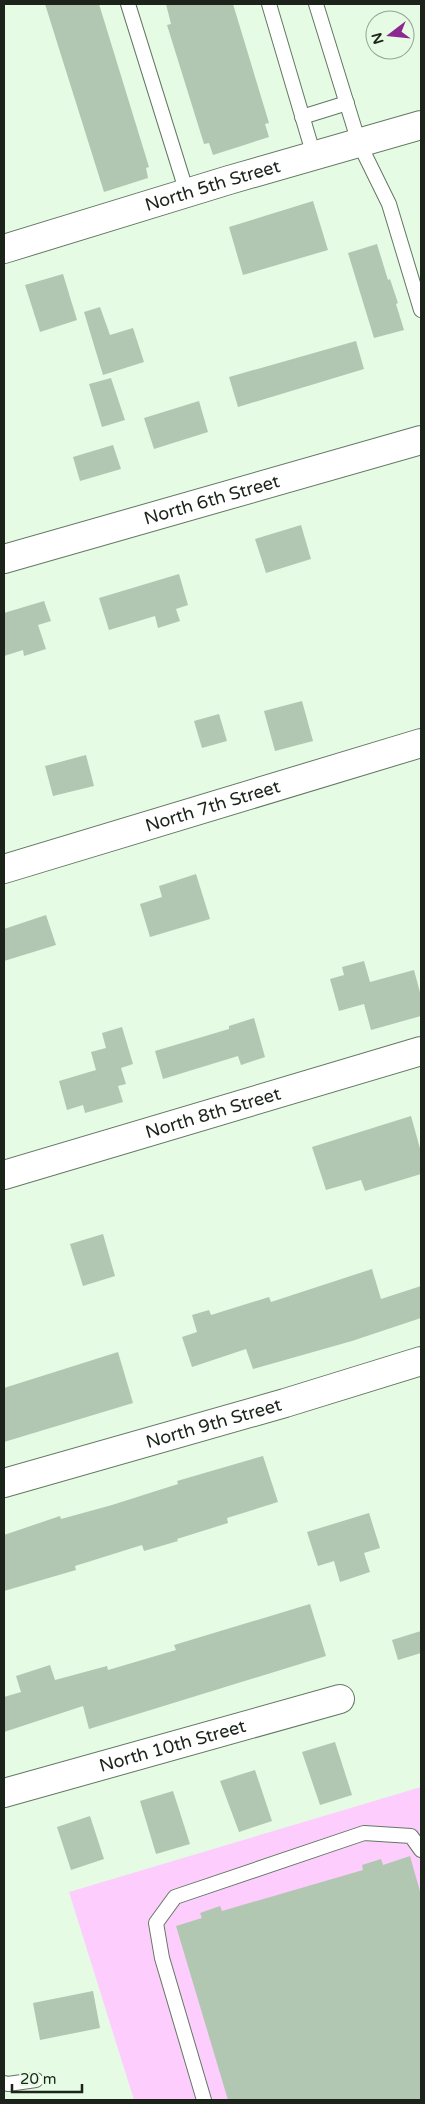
<svg xmlns="http://www.w3.org/2000/svg" width="425" height="2104" font-family="'Varela Round',sans-serif">
  <style>
    .green { fill: #fdcefd }
    .building { fill: #b1c7b1 }
    .lines { fill: none; stroke-linecap: round; stroke-linejoin: round }
    .lane-casing { stroke: #637762; stroke-width: 16 }
    .street-casing { stroke: #637762; stroke-width: 30 }
    .lane { stroke: #fff; stroke-width: 14 }
    .street { stroke: #fff; stroke-width: 28 }
    .labels { text-anchor: middle; dominant-baseline: central; stroke-width: 5; stroke-linejoin: round; paint-order: stroke }
    .street-label { font-size: 18px; fill: #1b231b; stroke: #e5fbe4 }
  </style>
  <rect width="100%" height="100%" fill="#e5fbe4"/>
  <path class="green" d="M 421,1787 L 421,2100 L 134,2100 L 69,1892 Z"/>
  <g class="building">
    <path d="M 45,4 L 99,4 L 149,167 L 146,168 L 148,178 L 104,192 Z"/>
    <path d="M 166,4 L 233,4 L 269,123 L 265,124 L 269,137 L 213,155 L 209,143 L 204,144 L 167,25 L 171,24 Z"/>
    <path d="M 313,201 L 328,250 L 243,275 L 229,227 Z"/>
    <path d="M 377,244 L 388,280 L 390,279 L 398,303 L 396,304 L 404,330 L 374,338 L 348,253 Z"/>
    <path d="M 63,274 L 77,320 L 40,332 L 25,285 Z"/>
    <path d="M 100,307 L 110,335 L 133,328 L 144,362 L 103,375 L 84,312 Z"/>
    <path d="M 356,341 L 364,369 L 238,407 L 229,377 Z"/>
    <path d="M 111,378 L 125,420 L 102,427 L 89,384 Z"/>
    <path d="M 199,401 L 208,432 L 154,449 L 144,418 Z"/>
    <path d="M 113,445 L 121,469 L 80,481 L 73,457 Z"/>
    <path d="M 301,525 L 311,559 L 266,573 L 255,539 Z"/>
    <path d="M 179,574 L 188,605 L 176,609 L 180,621 L 158,628 L 155,616 L 109,630 L 99,598 Z"/>
    <path d="M 44,601 L 51,621 L 38,625 L 46,649 L 24,656 L 23,650 L 4,656 L 4,613 Z"/>
    <path d="M 302,701 L 313,741 L 275,751 L 264,711 Z"/>
    <path d="M 219,714 L 227,741 L 202,748 L 194,721 Z"/>
    <path d="M 86,755 L 94,786 L 53,796 L 45,766 Z"/>
    <path d="M 196,874 L 210,919 L 150,937 L 140,904 L 162,897 L 159,886 Z"/>
    <path d="M 46,915 L 56,945 L 4,961 L 4,929 Z"/>
    <path d="M 364,961 L 370,982 L 414,970 L 421,996 L 421,1016 L 371,1030 L 364,1004 L 339,1011 L 330,979 L 344,975 L 342,967 Z"/>
    <path d="M 254,1018 L 265,1057 L 241,1065 L 238,1056 L 163,1079 L 155,1051 L 229,1029 L 229,1026 Z"/>
    <path d="M 122,1027 L 133,1064 L 121,1068 L 126,1084 L 118,1086 L 123,1102 L 85,1113 L 83,1105 L 67,1110 L 59,1081 L 96,1070 L 91,1052 L 106,1048 L 102,1033 Z"/>
    <path d="M 411,1116 L 421,1152 L 421,1174 L 365,1191 L 361,1180 L 326,1190 L 312,1147 Z"/>
    <path d="M 103,1234 L 115,1276 L 83,1286 L 70,1244 Z"/>
    <path d="M 372,1269 L 381,1299 L 421,1286 L 421,1318 L 352,1341 L 253,1369 L 246,1349 L 192,1367 L 182,1337 L 197,1332 L 192,1315 L 209,1310 L 211,1315 L 269,1297 L 271,1302 Z"/>
    <path d="M 118,1352 L 133,1403 L 4,1442 L 4,1388 Z"/>
    <path d="M 263,1456 L 278,1502 L 227,1518 L 228,1523 L 177,1539 L 178,1541 L 144,1551 L 142,1545 L 75,1566 L 76,1570 L 4,1591 L 4,1535 L 60,1516 L 61,1519 L 112,1505 L 178,1484 L 177,1481 Z"/>
    <path d="M 369,1513 L 380,1548 L 364,1553 L 370,1572 L 340,1582 L 334,1561 L 318,1566 L 307,1532 Z"/>
    <path d="M 310,1604 L 326,1656 L 89,1729 L 83,1706 L 4,1732 L 4,1697 L 21,1692 L 16,1676 L 50,1665 L 55,1680 L 107,1666 L 108,1670 L 176,1650 L 174,1645 Z"/>
    <path d="M 421,1631 L 421,1653 L 398,1660 L 392,1640 Z"/>
    <path d="M 335,1742 L 352,1795 L 320,1805 L 302,1752 Z"/>
    <path d="M 255,1770 L 272,1821 L 239,1832 L 220,1781 Z"/>
    <path d="M 173,1791 L 190,1844 L 156,1854 L 140,1801 Z"/>
    <path d="M 90,1816 L 104,1859 L 71,1870 L 57,1827 Z"/>
    <path d="M 410,1856 L 421,1895 L 421,2100 L 228,2100 L 176,1926 L 202,1918 L 200,1913 L 220,1906 L 222,1911 L 363,1870 L 362,1865 L 381,1859 L 383,1865 Z"/>
    <path d="M 93,1991 L 100,2028 L 40,2040 L 33,2003 Z"/>
  </g>
  <g class="lines">
    <defs>
      <g id="lane">
        <path d="M 128,4 L 187,193"/>
        <path d="M 269,4 L 314,156"/>
        <path d="M 316,4 L 359,143 L 389,204 L 421,310"/>
        <path d="M 302,117 L 347,103"/>
        <path d="M 4,2083 L 8,2084 L 36,2080"/>
        <path d="M 204,2100 L 162,1958 L 156,1923 L 175,1897 L 364,1833 L 411,1836 L 421,1850"/>
      </g>
      <g id="street">
        <path id="s1" d="M 4,249 L 229,180 L 421,125"/>
        <path id="s2" d="M 4,559 L 421,440"/>
        <path id="s3" d="M 4,869 L 421,743"/>
        <path id="s4" d="M 4,1175 L 421,1051"/>
        <path id="s5" d="M 4,1483 L 285,1403 L 421,1361"/>
        <path id="s6" d="M 4,1793 L 340,1699"/>
      </g>
    </defs>
    <use href="#lane" class="lane-casing"/>
    <use href="#street" class="street-casing"/>
    <use href="#lane" class="lane"/>
    <use href="#street" class="street"/>
  </g>
  <g class="labels">
    <g class="street-label">
      <text stroke="none"><textPath href="#s1" startOffset="218">North 5th Street</textPath></text>
      <text stroke="none"><textPath href="#s2" startOffset="216">North 6th Street</textPath></text>
      <text stroke="none"><textPath href="#s3" startOffset="218">North 7th Street</textPath></text>
      <text stroke="none"><textPath href="#s4" startOffset="218">North 8th Street</textPath></text>
      <text stroke="none"><textPath href="#s5" startOffset="218">North 9th Street</textPath></text>
      <text stroke="none"><textPath href="#s6" startOffset="175">North 10th Street</textPath></text>
    </g>
  </g>
  <rect width="425" height="2104" fill="none" stroke="#1b231b" stroke-width="10"/>
  <g transform="translate(390 35) rotate(254)"><circle r="24" fill="#e5fbe4" stroke="#94a594"/>
  <path d="M0-4L9 19L0 12L-9 19Z" fill="#8c288f"/>
  <text y="-8" font-size="14" font-weight="bold" text-anchor="middle" fill="#1b231b">N</text>
  </g>
  <path d="M12 2084v8h70v-8" fill="none" stroke="#1b231b" stroke-width="2.5"/>
  <text x="20" y="2084" font-size="15" fill="#1b231b" stroke="#e5fbe4" stroke-width="4" paint-order="stroke">20 m</text>
</svg>
